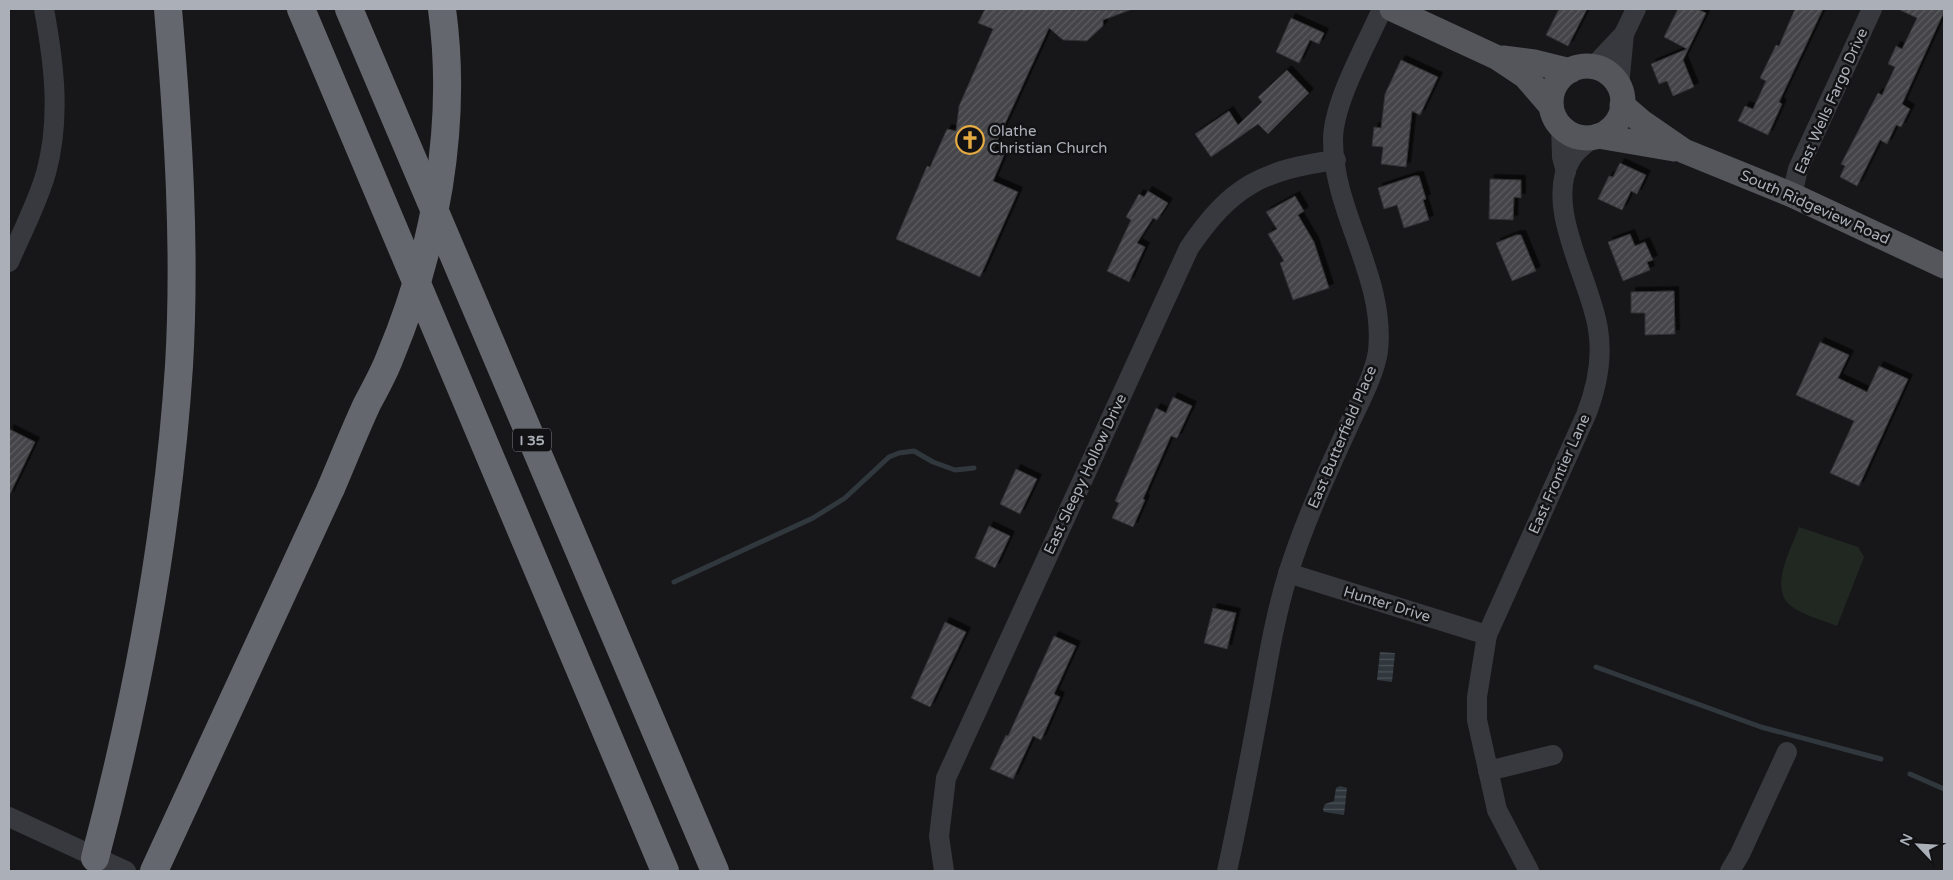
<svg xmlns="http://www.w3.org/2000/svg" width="1953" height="880" font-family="'Varela Round',sans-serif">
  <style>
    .pitch { fill: #212822 }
    .water { fill: url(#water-rules) }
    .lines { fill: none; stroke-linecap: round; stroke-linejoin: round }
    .stream { stroke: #30383e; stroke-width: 5 }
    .building { fill: url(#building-hatch); stroke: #313135; filter: url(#shadow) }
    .minor { stroke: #38393e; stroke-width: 20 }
    .major { stroke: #54565c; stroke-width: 25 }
    .highway { stroke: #65676e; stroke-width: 28 }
    .highway-bridge { stroke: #65676e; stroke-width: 28 }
    .labels { text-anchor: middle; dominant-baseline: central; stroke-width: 5; stroke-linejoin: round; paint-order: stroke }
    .shield { fill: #121214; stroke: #7c8087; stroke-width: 1 }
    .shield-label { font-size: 14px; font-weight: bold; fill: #aaafb8 }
    .street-label { font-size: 15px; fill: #aaafb8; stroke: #121214 }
    .poi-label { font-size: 15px; fill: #aaafb8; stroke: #121214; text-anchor: start }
  </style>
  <defs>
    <pattern id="water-rules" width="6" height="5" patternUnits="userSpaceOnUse" patternTransform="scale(1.25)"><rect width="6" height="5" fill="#30383e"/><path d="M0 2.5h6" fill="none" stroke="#4b5258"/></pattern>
    <pattern id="building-hatch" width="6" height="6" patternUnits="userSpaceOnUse" patternTransform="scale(1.25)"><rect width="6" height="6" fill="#444549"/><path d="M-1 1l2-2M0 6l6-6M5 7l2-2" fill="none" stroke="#5c5d61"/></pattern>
    <filter id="shadow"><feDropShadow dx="4.5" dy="-4.5" stdDeviation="0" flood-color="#0009"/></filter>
  </defs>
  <rect width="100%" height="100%" fill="#171719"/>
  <path class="pitch" d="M 1799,527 L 1858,547 L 1864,557 L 1837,626 C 1822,620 1803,615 1791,606 C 1768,589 1792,547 1799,527 Z"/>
  <g class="water">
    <path d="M 1380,652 L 1395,653 L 1392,682 L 1377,680 Z"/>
    <path d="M 1340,786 L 1347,788 L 1344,815 L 1324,812 L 1323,809 L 1325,804 L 1334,801 L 1336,788 Z"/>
  </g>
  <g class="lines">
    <g class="stream">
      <path d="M 674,582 L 813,518 L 845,498 L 889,457 L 899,453 L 914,451 L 933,462 L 955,470 L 974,468"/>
      <path d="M 1596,667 L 1761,727 L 1881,759"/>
      <path d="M 1910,774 L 1944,789"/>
    </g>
  </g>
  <g class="building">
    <path d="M 985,9 L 1130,10 L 1103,20 L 1103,26 L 1087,41 L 1063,40 L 1049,28 L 993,150 L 1004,155 L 993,181 L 1018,192 L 980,277 L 896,239 L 927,166 L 930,167 L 947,129 L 956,131 L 959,106 L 993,29 L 978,23 Z"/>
    <path d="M 1559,9 L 1587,9 L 1568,46 L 1546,35 Z"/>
    <path d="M 1678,9 L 1697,9 L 1706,13 L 1683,60 L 1694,87 L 1673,96 L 1667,81 L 1659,84 L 1651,64 L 1687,49 L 1664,37 Z"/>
    <path d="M 1795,9 L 1823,9 L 1779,102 L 1782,104 L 1768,135 L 1738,121 L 1745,106 L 1753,109 L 1766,81 L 1760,78 L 1776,45 L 1779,46 Z"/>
    <path d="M 1898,9 L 1944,9 L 1944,12 L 1902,104 L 1910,109 L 1901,127 L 1896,125 L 1887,144 L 1880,140 L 1857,186 L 1840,177 L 1845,166 L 1841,164 L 1878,93 L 1882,95 L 1895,67 L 1888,64 L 1896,46 L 1902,49 L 1917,18 Z"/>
    <path d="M 1291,18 L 1324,33 L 1319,44 L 1310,40 L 1299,63 L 1276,52 Z"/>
    <path d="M 1401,60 L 1438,77 L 1420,115 L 1412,111 L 1406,167 L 1381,164 L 1383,147 L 1372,146 L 1374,127 L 1381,128 L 1385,94 Z"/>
    <path d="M 1287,70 L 1309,93 L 1268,134 L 1258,124 L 1211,157 L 1195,134 L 1229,111 L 1238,125 L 1262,102 L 1258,97 Z"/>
    <path d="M 1620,163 L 1646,175 L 1637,194 L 1631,191 L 1622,210 L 1598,199 L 1609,176 L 1613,177 Z"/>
    <path d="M 1414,176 L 1419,176 L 1426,199 L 1423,200 L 1429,220 L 1404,228 L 1397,205 L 1384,209 L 1378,188 Z"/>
    <path d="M 1490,179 L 1521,180 L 1521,198 L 1514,197 L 1513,220 L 1489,219 Z"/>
    <path d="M 1148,191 L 1168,203 L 1157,220 L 1153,218 L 1137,243 L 1145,247 L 1129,282 L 1107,271 L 1131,220 L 1126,217 L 1139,194 L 1144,197 Z"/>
    <path d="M 1295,196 L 1304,211 L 1298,215 L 1314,242 L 1329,288 L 1293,300 L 1280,263 L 1284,261 L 1268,234 L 1277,229 L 1266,212 Z"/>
    <path d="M 1630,234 L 1635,246 L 1645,242 L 1653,260 L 1647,262 L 1650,270 L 1623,281 L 1608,242 Z"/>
    <path d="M 1516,235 L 1521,235 L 1536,271 L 1512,281 L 1496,243 Z"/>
    <path d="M 1674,291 L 1675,334 L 1645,335 L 1645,313 L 1631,313 L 1631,292 Z"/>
    <path d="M 1820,342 L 1849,355 L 1838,378 L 1867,392 L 1879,366 L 1908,379 L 1859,486 L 1830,473 L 1854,421 L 1796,395 Z"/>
    <path d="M 1173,397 L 1192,406 L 1177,438 L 1171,436 L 1143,499 L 1145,500 L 1133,527 L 1112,518 L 1119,503 L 1115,501 L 1156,408 L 1166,413 Z"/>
    <path d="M 9,429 L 35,442 L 9,496 Z"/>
    <path d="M 1016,469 L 1037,479 L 1020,514 L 1000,504 Z"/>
    <path d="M 989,526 L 1010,536 L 995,568 L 975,558 Z"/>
    <path d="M 1213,608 L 1236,613 L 1227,649 L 1204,643 Z"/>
    <path d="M 945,622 L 966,632 L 930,707 L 911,698 Z"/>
    <path d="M 1054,636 L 1076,646 L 1054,694 L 1060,697 L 1041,740 L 1033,736 L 1013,779 L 990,769 L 1006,735 L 1008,736 Z"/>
  </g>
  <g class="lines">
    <g class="minor">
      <path d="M 1593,67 L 1624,34 L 1636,9"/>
      <path d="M 1619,86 L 1624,34"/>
      <path d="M 1561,127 L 1562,157 L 1566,172"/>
      <path d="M 1792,195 L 1798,169 L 1872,9"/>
      <path d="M 9,262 C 22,232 37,204 46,173 C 61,118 54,63 44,9"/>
      <path d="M 1288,573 L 1487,635"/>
      <path d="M 1488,771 L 1553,755"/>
      <path d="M 9,817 L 126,871"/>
      <path d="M 944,871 L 939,836 L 946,778 L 1189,248 C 1231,186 1262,170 1336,160"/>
      <path d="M 1227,871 C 1240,812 1251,753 1262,693 C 1269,653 1276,613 1288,574 C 1304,523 1326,475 1348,427 C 1358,405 1375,374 1378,351 C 1386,277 1333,213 1333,140 C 1333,102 1367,44 1382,9"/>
      <path d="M 1529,871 L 1497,810 L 1477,720 L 1477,697 L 1487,635 L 1586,415 C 1597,387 1603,359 1598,329 C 1591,280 1543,207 1571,159 C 1577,149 1585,144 1593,138"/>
      <path d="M 1730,871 L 1740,854 L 1787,752"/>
    </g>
    <g class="major">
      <path d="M 1392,9 L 1498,58 L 1525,76 L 1551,106"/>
      <path d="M 1503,58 L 1534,62 L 1570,71"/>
      <circle cx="1587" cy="102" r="36"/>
      <path d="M 1622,105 L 1642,122 L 1684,151 L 1792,195 L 1944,266"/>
      <path d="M 1598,136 L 1674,149"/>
    </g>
    <g class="highway">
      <path d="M 301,9 L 665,871"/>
      <path d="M 349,9 L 715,871"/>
      <path d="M 95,858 C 138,696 168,533 179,366 C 186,247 178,127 168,9"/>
      <path d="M 154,871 L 331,488"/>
    </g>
    <path class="highway-bridge" d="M 331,488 C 343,460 354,432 367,404 C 375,389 384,373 390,357 C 435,249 458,126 442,9"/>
  </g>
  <defs>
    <symbol id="church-ring" viewBox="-11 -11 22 22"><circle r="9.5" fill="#121214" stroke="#e5aa42" stroke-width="1.5"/><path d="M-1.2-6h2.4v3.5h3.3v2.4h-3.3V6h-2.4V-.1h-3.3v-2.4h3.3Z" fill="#e5aa42"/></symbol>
  </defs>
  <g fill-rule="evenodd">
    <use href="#church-ring" x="954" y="124" width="32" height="32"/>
  </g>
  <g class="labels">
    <rect class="shield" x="513" y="428.5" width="38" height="23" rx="4"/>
    <g class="shield-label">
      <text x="532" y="440">I 35</text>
    </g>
    <g class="street-label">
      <text transform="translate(1831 101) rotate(-66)">East Wells Fargo Drive</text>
      <text transform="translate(1815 207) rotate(24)">South Ridgeview Road</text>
      <text transform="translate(1342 437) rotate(-67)">East Butterfield Place</text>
      <text transform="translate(1085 474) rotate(-65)">East Sleepy Hollow Drive</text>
      <text transform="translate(1559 474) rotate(-66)">East Frontier Lane</text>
      <text transform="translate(1387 604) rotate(17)">Hunter Drive</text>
    </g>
    <g class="poi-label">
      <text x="989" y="131">Olathe<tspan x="989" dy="17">Christian Church</tspan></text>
    </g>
  </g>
  <rect width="1953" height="880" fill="none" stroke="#aaafb8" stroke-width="20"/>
  <g transform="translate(1918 845) rotate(295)" stroke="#121214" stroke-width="4" paint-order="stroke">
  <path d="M0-4L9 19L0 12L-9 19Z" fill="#aaafb8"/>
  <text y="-8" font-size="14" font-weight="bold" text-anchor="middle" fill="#aaafb8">N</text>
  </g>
</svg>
